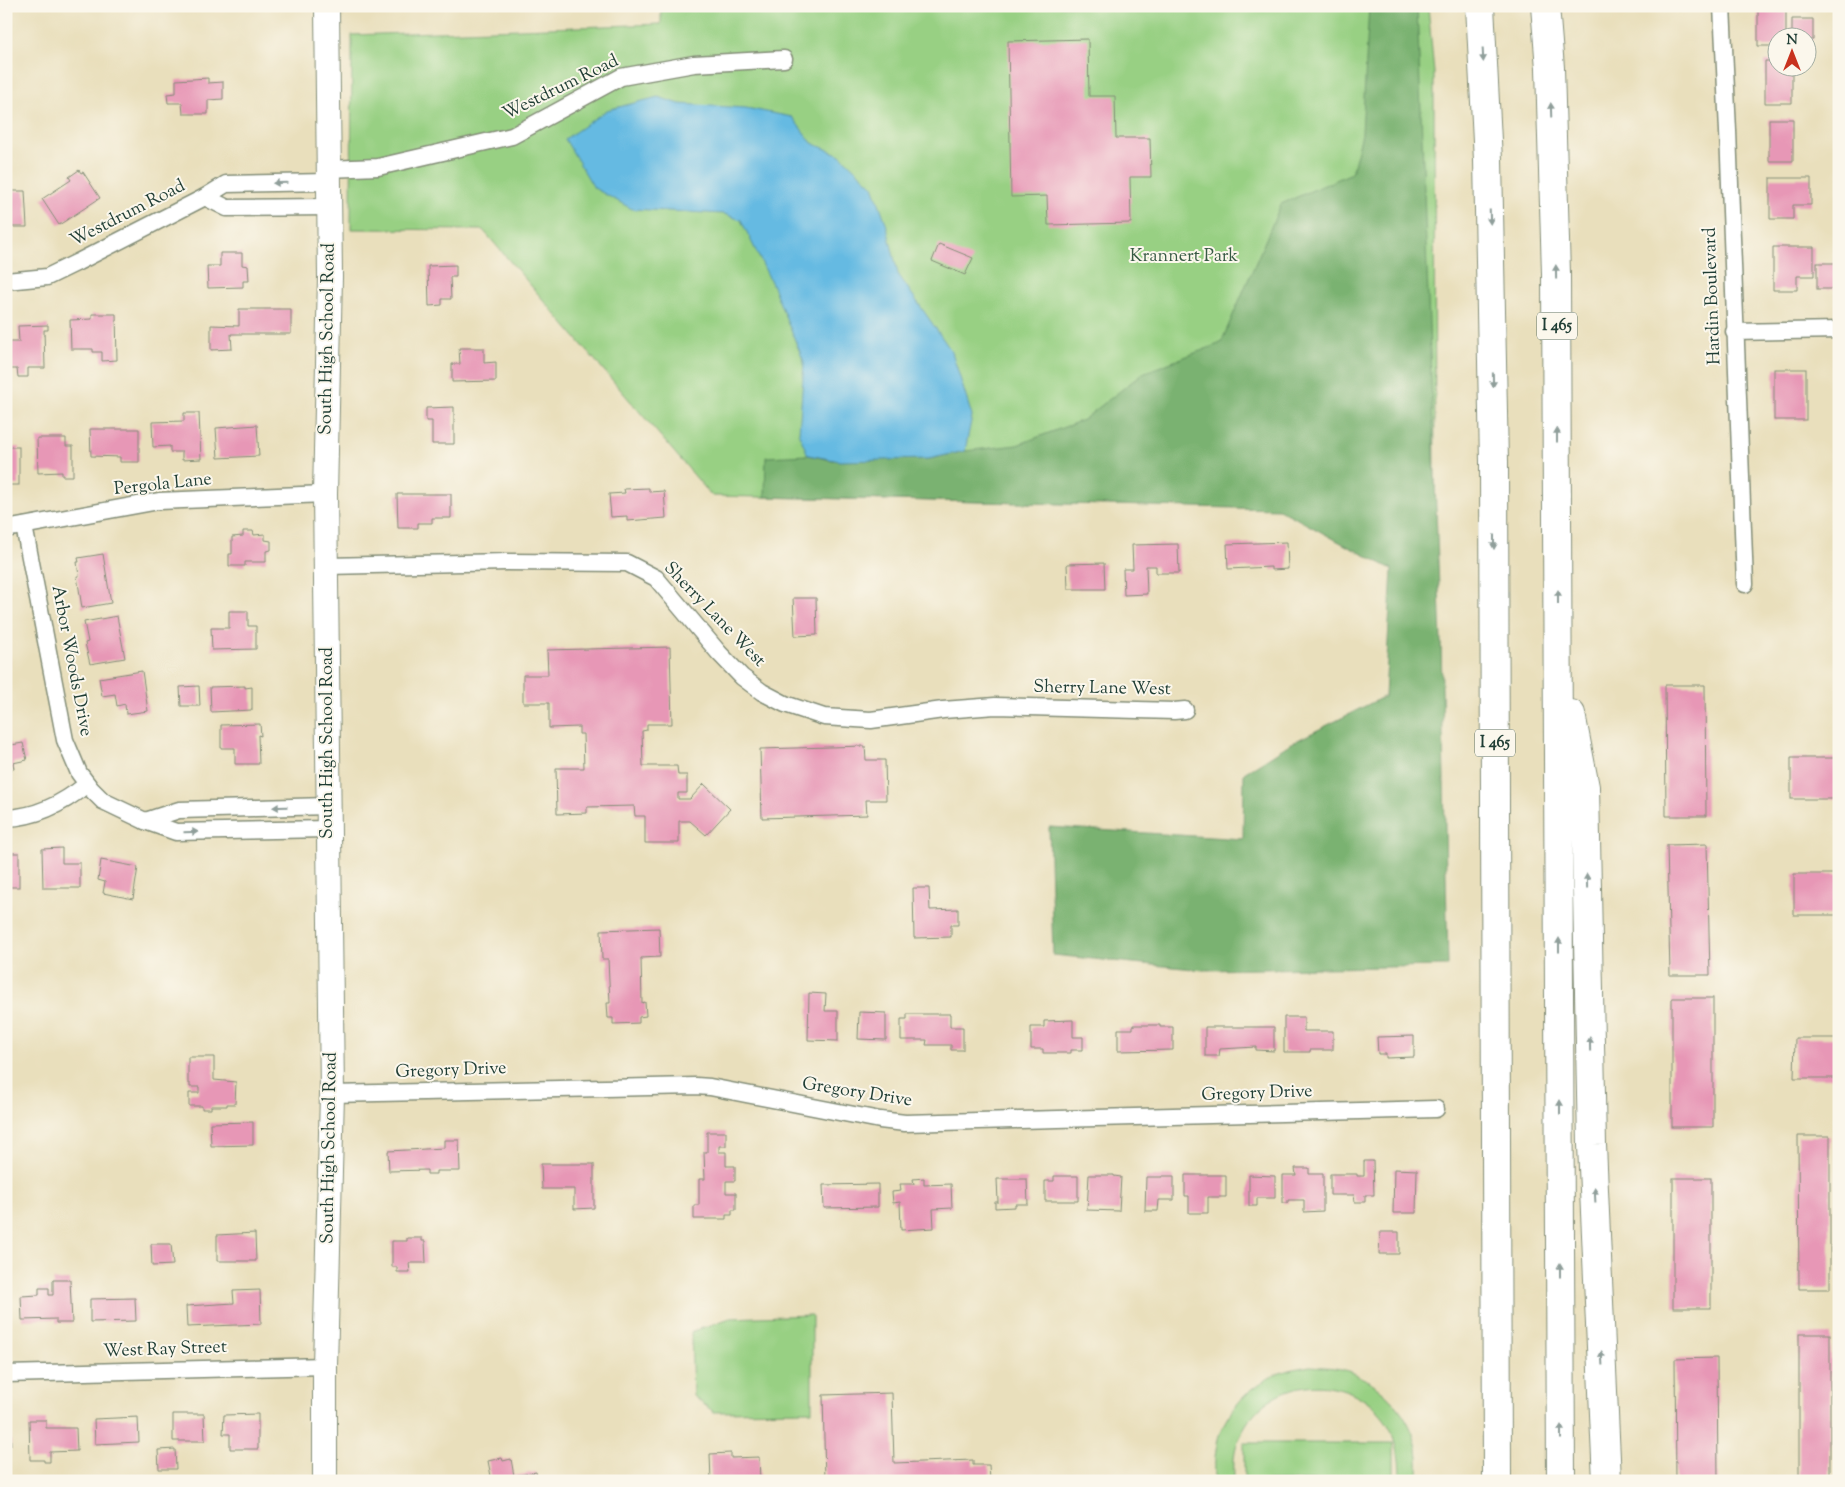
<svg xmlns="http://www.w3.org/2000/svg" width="1845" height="1487" font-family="'Sorts Mill Goudy',serif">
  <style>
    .green { fill: #98d083; stroke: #5c865c }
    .forest { fill: #7ab271; stroke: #4c7852 }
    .water { fill: #65bae2; stroke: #427c8b }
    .building { fill: #e797b6 }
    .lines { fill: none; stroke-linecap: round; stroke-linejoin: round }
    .street-casing { stroke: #848e78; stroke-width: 19 }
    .secondary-casing { stroke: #848e78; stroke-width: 26 }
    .highway-casing { stroke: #848e78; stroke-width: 30 }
    .street { stroke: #fff; stroke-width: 16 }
    .secondary { stroke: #fff; stroke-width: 24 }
    .highway { stroke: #fff; stroke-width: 28 }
    .oneway { fill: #8f9e9a }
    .labels { text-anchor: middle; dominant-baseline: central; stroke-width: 4; stroke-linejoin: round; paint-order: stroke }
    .shield { fill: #fbf7ec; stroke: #61756b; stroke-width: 1 }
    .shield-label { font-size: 16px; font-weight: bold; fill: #1f3d34 }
    .street-label { font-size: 18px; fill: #1f3d34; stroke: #fbf7ec }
    .park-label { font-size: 18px; fill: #375a44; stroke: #fbf7ec }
  </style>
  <rect width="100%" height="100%" fill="#fbf7ec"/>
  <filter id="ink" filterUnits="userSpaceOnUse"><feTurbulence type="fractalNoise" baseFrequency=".02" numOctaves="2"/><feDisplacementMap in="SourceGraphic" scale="10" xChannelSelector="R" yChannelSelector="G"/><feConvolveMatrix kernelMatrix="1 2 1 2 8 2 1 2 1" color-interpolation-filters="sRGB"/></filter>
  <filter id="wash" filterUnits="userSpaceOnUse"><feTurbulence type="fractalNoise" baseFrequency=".0096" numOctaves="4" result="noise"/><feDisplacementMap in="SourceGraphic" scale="20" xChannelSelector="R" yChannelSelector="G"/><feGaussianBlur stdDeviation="1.12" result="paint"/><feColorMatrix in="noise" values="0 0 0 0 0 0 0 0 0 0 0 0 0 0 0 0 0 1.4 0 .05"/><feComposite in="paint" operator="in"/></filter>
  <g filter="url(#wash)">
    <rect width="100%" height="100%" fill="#e9dfbc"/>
    <g class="green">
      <path d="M 661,6 L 1428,6 L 1434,73 L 1435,512 L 712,496 L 483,230 L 351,229 L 352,35 L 661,24 Z"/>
      <path d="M 812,1315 L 812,1411 L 714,1412 L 693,1396 L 691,1332 L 730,1318 Z"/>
      <path d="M 1310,1366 C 1321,1367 1331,1367 1341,1369 C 1377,1378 1412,1413 1417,1450 C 1419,1460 1418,1471 1418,1481 L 1400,1481 C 1400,1456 1397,1432 1379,1413 C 1334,1364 1255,1383 1236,1447 C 1233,1458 1234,1469 1234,1481 L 1215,1481 C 1215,1471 1214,1460 1216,1450 C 1220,1416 1249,1385 1280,1373 C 1289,1369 1300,1368 1310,1366 Z"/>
      <rect x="1244" y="1443" width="150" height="38"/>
    </g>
    <path class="forest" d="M 1369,6 L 1417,6 L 1441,641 L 1448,966 L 1203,970 L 1053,955 L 1049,827 L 1243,839 L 1244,773 L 1288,745 L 1385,696 L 1392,569 L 1345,545 L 1279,509 L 765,497 L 766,457 L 808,455 L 831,460 L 929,459 L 965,451 L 1017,445 L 1083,420 L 1143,373 L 1221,343 L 1281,204 L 1352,173 L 1362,134 Z"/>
    <path class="water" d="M 658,97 L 680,104 L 746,108 L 792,117 L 812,143 L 840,155 L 873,186 L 886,223 L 898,274 L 952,352 L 972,416 L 965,451 L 929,459 L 840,461 L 808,455 L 799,434 L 804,362 L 772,284 L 741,220 L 724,214 L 632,209 L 594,188 L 565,139 L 607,110 Z"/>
    <g id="blocks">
      <g class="building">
        <path d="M 1758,6 L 1786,6 L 1786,38 L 1778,38 L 1778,46 L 1758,46 Z"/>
        <path d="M 1792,19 L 1813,19 L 1813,40 L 1808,40 L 1808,38 L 1792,38 Z"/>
        <path d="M 1088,39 L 1089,96 L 1115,96 L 1116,138 L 1150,138 L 1151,177 L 1130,177 L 1131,223 L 1048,225 L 1047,196 L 1011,197 L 1008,41 Z"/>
        <path d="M 1765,61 L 1778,61 L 1778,68 L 1792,68 L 1792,103 L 1765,103 Z"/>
        <path d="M 208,78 L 208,83 L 223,82 L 223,99 L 208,100 L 208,114 L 183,114 L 182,103 L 168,103 L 167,94 L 176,93 L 176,80 Z"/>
        <rect x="1769" y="119" width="24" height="42"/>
        <path d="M 79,170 L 81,173 L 83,172 L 100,198 L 59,225 L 42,199 L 71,180 L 69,177 Z"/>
        <path d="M 1770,178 L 1811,178 L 1811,205 L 1793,205 L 1793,219 L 1770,219 Z"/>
        <path d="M 6,191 L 25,191 L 27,227 L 6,227 Z"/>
        <path d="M 939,244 L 973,258 L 965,275 L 932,261 Z"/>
        <path d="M 1773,247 L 1814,247 L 1814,276 L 1797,276 L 1797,290 L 1773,290 Z"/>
        <path d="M 220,253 L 242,253 L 242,265 L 248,266 L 249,281 L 243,281 L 243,287 L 208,288 L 207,266 L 220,266 Z"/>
        <rect x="1817" y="263" width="22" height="26"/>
        <path d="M 456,265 L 456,277 L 450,277 L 451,299 L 442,299 L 442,305 L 429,306 L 428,266 Z"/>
        <path d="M 239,309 L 291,309 L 291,334 L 231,334 L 232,349 L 211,350 L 211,325 L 239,326 Z"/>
        <path d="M 92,314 L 116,314 L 117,360 L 102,361 L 102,352 L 93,352 L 93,349 L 71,349 L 70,320 L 92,319 Z"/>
        <path d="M 48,325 L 48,330 L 44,330 L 45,368 L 28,368 L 28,377 L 18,377 L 17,369 L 6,369 L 6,342 L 19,342 L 18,326 Z"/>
        <path d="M 459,348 L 484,348 L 484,363 L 496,362 L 496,381 L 452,382 L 452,364 L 460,364 Z"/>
        <rect x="1774" y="369" width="32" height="51"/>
        <rect x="1835" y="369" width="4" height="38"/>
        <path d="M 454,407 L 454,444 L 432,444 L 432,421 L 426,421 L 426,408 Z"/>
        <path d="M 184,413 L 199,413 L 201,459 L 182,460 L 182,452 L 170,452 L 170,446 L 153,447 L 152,422 L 184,421 Z"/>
        <path d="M 257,425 L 259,456 L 218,458 L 216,428 Z"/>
        <path d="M 90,429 L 139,429 L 139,462 L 120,462 L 120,457 L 91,456 Z"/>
        <path d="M 37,438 L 66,438 L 66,446 L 73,446 L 73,476 L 62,476 L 62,472 L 38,473 Z"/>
        <rect x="6" y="447" width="13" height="38"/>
        <path d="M 649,488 L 649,492 L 664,491 L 666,518 L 627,521 L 627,516 L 611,517 L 609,494 L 625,493 L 624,489 Z"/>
        <path d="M 397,494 L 451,494 L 451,518 L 432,518 L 432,523 L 418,523 L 418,528 L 398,528 Z"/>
        <path d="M 243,531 L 253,531 L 254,535 L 265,534 L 265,540 L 271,541 L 271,550 L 266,551 L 266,562 L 245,562 L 245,566 L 229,566 L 229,554 L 232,554 L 232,537 L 243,536 Z"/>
        <path d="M 1287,542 L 1288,569 L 1271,570 L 1271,567 L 1228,569 L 1227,544 Z"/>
        <path d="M 1178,544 L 1179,573 L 1156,573 L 1156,566 L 1146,566 L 1147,594 L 1124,595 L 1123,569 L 1133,569 L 1132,545 Z"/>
        <path d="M 103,554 L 111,603 L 82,608 L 77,576 L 79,576 L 77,562 L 79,562 L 78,558 Z"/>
        <path d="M 1104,563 L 1105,589 L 1068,589 L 1067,564 Z"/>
        <path d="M 793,598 L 816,598 L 817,635 L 795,636 Z"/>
        <path d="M 229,611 L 248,611 L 248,626 L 256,626 L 256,649 L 212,650 L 211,628 L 229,628 Z"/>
        <path d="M 117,616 L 125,658 L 90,664 L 85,643 L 88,642 L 84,622 Z"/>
        <path d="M 6,645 L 10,664 L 6,665 Z"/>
        <path d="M 670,647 L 672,724 L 647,724 L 647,730 L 642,731 L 643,766 L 677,766 L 678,775 L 687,775 L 687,793 L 678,793 L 678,799 L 690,799 L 704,784 L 730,809 L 706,835 L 690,821 L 679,821 L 679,843 L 645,843 L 645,816 L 635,816 L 634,806 L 587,807 L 587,813 L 557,814 L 556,768 L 584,768 L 583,734 L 579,734 L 579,727 L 549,728 L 549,703 L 523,703 L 523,675 L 548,675 L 547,650 Z"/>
        <path d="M 142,671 L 148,711 L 126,714 L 125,704 L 117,706 L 115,694 L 102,696 L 99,678 Z"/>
        <path d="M 1665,685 L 1705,685 L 1706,816 L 1666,816 Z"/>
        <path d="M 199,686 L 200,706 L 181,706 L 180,687 Z"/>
        <path d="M 245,686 L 245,688 L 252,687 L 252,710 L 211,712 L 210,687 Z"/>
        <path d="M 260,724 L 261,736 L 258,735 L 259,764 L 235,764 L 235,748 L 221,748 L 221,725 Z"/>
        <path d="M 11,743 L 11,745 L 23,743 L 27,760 L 13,763 L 14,769 L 6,771 L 6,744 Z"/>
        <path d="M 865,746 L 866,760 L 885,760 L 886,800 L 866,800 L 867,815 L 762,818 L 760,749 Z"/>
        <rect x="1791" y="758" width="48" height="41"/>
        <path d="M 1707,844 L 1710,975 L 1670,975 L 1667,845 Z"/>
        <path d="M 62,848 L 62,863 L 80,863 L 80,888 L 43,888 L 42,849 Z"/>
        <rect x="6" y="853" width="13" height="34"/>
        <path d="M 101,860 L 138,867 L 133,899 L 103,893 L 105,882 L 98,880 Z"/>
        <rect x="1794" y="874" width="45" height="41"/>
        <path d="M 913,888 L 929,888 L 930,910 L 958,909 L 958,925 L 951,925 L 951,937 L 914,938 Z"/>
        <path d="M 659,928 L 660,957 L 641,958 L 642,1003 L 645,1002 L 646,1016 L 639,1017 L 639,1023 L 613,1024 L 613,1018 L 608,1018 L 607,1003 L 610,1003 L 608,959 L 602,959 L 601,930 Z"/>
        <path d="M 809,993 L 826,994 L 825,1011 L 838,1011 L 838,1041 L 808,1040 Z"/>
        <rect x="1672" y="998" width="41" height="129"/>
        <path d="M 859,1012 L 886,1013 L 886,1040 L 858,1039 Z"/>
        <path d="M 907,1014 L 950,1014 L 950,1027 L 963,1027 L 963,1050 L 951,1050 L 951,1045 L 926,1045 L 927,1040 L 901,1040 L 901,1019 L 907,1019 Z"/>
        <path d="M 1284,1017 L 1304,1017 L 1304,1031 L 1333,1031 L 1333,1050 L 1310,1050 L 1310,1052 L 1284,1052 Z"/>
        <path d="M 1073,1020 L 1073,1037 L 1083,1037 L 1083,1050 L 1071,1050 L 1071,1053 L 1043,1053 L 1043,1049 L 1031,1049 L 1031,1027 L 1044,1027 L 1044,1021 Z"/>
        <path d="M 1133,1025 L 1160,1025 L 1160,1027 L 1173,1027 L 1173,1050 L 1118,1051 L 1118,1029 L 1133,1029 Z"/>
        <path d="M 1205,1027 L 1274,1027 L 1274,1051 L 1256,1050 L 1256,1047 L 1220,1049 L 1219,1056 L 1205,1056 Z"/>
        <path d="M 1414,1036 L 1414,1057 L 1386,1058 L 1386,1054 L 1378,1054 L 1377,1037 Z"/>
        <path d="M 1795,1038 L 1839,1038 L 1839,1078 L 1794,1078 Z"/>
        <path d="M 188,1057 L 214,1057 L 214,1080 L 236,1082 L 235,1104 L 227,1104 L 227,1106 L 211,1106 L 211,1109 L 202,1109 L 202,1106 L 189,1106 L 189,1093 L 199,1093 L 199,1087 L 190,1087 L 190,1083 L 188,1083 Z"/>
        <path d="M 253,1122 L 253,1145 L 211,1146 L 210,1123 Z"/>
        <path d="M 707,1132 L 726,1132 L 726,1146 L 719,1146 L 719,1152 L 726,1152 L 726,1166 L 735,1166 L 735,1181 L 726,1181 L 726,1193 L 736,1193 L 736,1210 L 732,1210 L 732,1215 L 726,1215 L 726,1219 L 694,1219 L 694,1205 L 699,1205 L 699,1179 L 705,1179 L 704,1152 L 707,1152 Z"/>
        <path d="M 1798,1136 L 1830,1136 L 1830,1289 L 1799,1289 Z"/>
        <path d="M 444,1140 L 459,1140 L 460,1171 L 436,1171 L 436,1174 L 427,1174 L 427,1170 L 389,1171 L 388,1151 L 444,1148 Z"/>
        <path d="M 1364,1161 L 1373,1161 L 1374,1195 L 1365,1195 L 1365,1202 L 1355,1202 L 1354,1195 L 1330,1195 L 1330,1174 L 1357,1174 L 1357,1176 L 1364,1176 Z"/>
        <path d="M 541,1164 L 594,1164 L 594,1208 L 574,1209 L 574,1189 L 542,1189 Z"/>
        <path d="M 1295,1168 L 1309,1168 L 1309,1174 L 1323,1174 L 1323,1211 L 1304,1212 L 1304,1200 L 1288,1200 L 1288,1203 L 1283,1203 L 1283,1175 L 1296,1175 Z"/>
        <path d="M 1394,1169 L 1417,1170 L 1416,1213 L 1393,1213 Z"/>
        <path d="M 1089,1175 L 1114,1175 L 1114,1176 L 1121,1177 L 1119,1211 L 1087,1210 Z"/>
        <path d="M 1185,1175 L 1226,1175 L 1226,1197 L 1208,1197 L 1208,1213 L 1189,1213 L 1189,1196 L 1185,1196 Z"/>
        <path d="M 1249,1175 L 1275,1176 L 1275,1198 L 1257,1198 L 1257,1206 L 1249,1206 Z"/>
        <path d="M 1054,1176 L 1078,1176 L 1078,1201 L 1045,1201 L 1045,1181 L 1054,1181 Z"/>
        <path d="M 1162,1176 L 1174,1176 L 1174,1200 L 1159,1200 L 1158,1211 L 1145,1211 L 1146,1177 L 1162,1177 Z"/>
        <path d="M 924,1178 L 924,1185 L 951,1184 L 952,1208 L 933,1209 L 934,1228 L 901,1230 L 900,1202 L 893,1203 L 892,1192 L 901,1191 L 900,1184 L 914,1184 L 913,1179 Z"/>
        <rect x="1673" y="1178" width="38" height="130"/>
        <path d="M 997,1179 L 1027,1179 L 1028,1204 L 1015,1204 L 1015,1207 L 995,1208 L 995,1202 L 998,1202 Z"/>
        <path d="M 878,1184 L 878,1207 L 824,1208 L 823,1185 Z"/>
        <path d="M 1380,1232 L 1399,1232 L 1399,1254 L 1379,1254 Z"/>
        <path d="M 255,1233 L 256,1261 L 217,1261 L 217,1235 Z"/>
        <path d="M 407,1238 L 422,1238 L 422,1241 L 425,1241 L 426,1263 L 409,1263 L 410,1272 L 397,1272 L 397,1267 L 392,1267 L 392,1241 L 407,1241 Z"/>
        <path d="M 151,1244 L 171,1244 L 173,1265 L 152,1266 Z"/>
        <path d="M 53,1280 L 70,1280 L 72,1323 L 56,1323 L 56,1319 L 22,1320 L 21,1296 L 39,1295 L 39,1288 L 49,1288 L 49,1295 L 53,1295 Z"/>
        <path d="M 260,1290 L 261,1324 L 187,1327 L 186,1306 L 234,1303 L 233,1291 Z"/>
        <path d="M 135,1298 L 136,1321 L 90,1322 L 90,1299 Z"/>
        <rect x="1799" y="1334" width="31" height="147"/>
        <path d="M 1717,1358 L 1718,1481 L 1676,1481 L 1675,1359 Z"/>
        <path d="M 892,1393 L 894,1463 L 973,1460 L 973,1465 L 989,1465 L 990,1481 L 825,1481 L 823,1395 Z"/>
        <path d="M 173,1414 L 204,1414 L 205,1441 L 173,1441 Z"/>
        <path d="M 258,1414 L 258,1449 L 230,1449 L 230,1434 L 223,1434 L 224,1415 Z"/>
        <path d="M 138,1417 L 139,1442 L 95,1444 L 94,1419 Z"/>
        <path d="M 6,1420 L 10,1420 L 11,1445 L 8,1445 L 8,1449 L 6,1449 Z"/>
        <path d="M 29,1420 L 46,1420 L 46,1428 L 76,1428 L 77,1451 L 50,1452 L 50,1462 L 44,1462 L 44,1460 L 30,1460 Z"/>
        <path d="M 175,1449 L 176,1469 L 159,1469 L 158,1450 Z"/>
        <path d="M 731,1453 L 731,1458 L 759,1457 L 760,1481 L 711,1481 L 710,1454 Z"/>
        <path d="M 502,1458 L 503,1461 L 511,1459 L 514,1476 L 536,1472 L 538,1481 L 489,1481 L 488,1477 L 491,1476 L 488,1461 Z"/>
      </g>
    </g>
  </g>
  <g filter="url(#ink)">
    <use href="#blocks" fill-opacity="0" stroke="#848e78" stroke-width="1"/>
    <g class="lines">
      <defs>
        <g id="street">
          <path d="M 1722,6 L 1728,131 L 1745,584"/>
          <path d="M 328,169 L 378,167 L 512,136 L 621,77 L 694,64 L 784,59"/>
          <path d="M 205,197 L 227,208 L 329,207"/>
          <path d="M 6,281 L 47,277 L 78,262 L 205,197 L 226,184 L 328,182"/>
          <path d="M 1734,332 L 1839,330"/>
          <path d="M 24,526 L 65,740 L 79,773 L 91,789 L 103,801 L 145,821 L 176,832 L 328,829"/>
          <path d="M 6,529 L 159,501 L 325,494"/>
          <path d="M 327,566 L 507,562 L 627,563 L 656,578 L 719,653 L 742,677 L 762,692 L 785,704 L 824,717 L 871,720 L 943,710 L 995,706 L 1174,711 L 1185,710"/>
          <path d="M 6,818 C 37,817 64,803 87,784"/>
          <path d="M 145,821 L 179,810 L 328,806"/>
          <path d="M 332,1094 L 696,1086 L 710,1087 L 880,1120 L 905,1123 L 1436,1109"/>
          <path d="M 6,1374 L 325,1366"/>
        </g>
        <path id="secondary" d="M 325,1481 L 325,1366 L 332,1094 L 325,494 L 330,277 L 327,6"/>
        <g id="highway">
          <path d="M 1480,6 L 1488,160 L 1494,462 L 1497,1481"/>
          <path d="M 1545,6 L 1550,68 L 1556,274 L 1561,1481"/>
          <path d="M 1571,714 L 1585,787 L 1592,1145 L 1607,1481"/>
        </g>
      </defs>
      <use href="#street" class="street-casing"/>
      <use href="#secondary" class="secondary-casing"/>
      <use href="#highway" class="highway-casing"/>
      <use href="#street" class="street"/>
      <use href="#secondary" class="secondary"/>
      <use href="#highway" class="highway"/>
    </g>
    <defs><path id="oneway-solid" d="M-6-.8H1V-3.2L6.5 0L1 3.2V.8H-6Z" transform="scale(1.25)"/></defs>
    <g class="oneway">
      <use href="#oneway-solid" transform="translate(1483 55) rotate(87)"/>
      <use href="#oneway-solid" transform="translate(1551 110) rotate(-92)"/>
      <use href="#oneway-solid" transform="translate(280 183) rotate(179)"/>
      <use href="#oneway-solid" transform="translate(1490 217) rotate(88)"/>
      <use href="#oneway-solid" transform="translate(1556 272) rotate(-91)"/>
      <use href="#oneway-solid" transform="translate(1493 380) rotate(89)"/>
      <use href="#oneway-solid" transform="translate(1557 435) rotate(-90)"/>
      <use href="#oneway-solid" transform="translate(1494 542) rotate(90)"/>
      <use href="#oneway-solid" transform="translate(1558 597) rotate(-90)"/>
      <use href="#oneway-solid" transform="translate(280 807) rotate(178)"/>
      <use href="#oneway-solid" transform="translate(191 832) rotate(-1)"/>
      <use href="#oneway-solid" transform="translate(1587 881) rotate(-91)"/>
      <use href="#oneway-solid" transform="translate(1559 945) rotate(-90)"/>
      <use href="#oneway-solid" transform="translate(1590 1044) rotate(-91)"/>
      <use href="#oneway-solid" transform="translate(1560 1107) rotate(-90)"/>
      <use href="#oneway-solid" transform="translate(1595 1195) rotate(-93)"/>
      <use href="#oneway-solid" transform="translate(1560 1270) rotate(-90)"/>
      <use href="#oneway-solid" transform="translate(1602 1358) rotate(-93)"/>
      <use href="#oneway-solid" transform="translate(1561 1432) rotate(-90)"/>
    </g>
  </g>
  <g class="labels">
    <g class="shield">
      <rect x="1537" y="312.5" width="40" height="27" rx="4"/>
      <rect x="1475" y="729.5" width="40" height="27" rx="4"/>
    </g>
    <g class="shield-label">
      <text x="1557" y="326">I 465</text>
      <text x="1495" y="743">I 465</text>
    </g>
    <g class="street-label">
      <text transform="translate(561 88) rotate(-26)">Westdrum Road</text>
      <text transform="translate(128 214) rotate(-27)">Westdrum Road</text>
      <text transform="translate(1713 296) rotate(-92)">Hardin Boulevard</text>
      <text transform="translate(328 339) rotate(-89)">South High School Road</text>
      <text transform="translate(163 485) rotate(-6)">Pergola Lane</text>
      <text transform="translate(714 615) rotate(46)">Sherry Lane West</text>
      <text transform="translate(71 661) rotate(79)">Arbor Woods Drive</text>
      <text transform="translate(1102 689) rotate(1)">Sherry Lane West</text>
      <text transform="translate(328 743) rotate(-90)">South High School Road</text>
      <text transform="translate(451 1071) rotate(-2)">Gregory Drive</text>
      <text transform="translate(857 1093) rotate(9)">Gregory Drive</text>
      <text transform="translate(1257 1094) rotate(-2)">Gregory Drive</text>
      <text transform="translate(330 1148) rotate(-89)">South High School Road</text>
      <text transform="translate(165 1350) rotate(-2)">West Ray Street</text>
    </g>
    <g class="park-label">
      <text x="1184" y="257">Krannert Park</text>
    </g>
  </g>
  <rect width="1845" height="1487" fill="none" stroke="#fbf7ec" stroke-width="25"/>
  <g transform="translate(1792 52)"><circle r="24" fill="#fbf7ec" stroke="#a3ada2"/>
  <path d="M0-4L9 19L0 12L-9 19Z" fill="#c8321e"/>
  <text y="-8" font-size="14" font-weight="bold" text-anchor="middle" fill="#1f3d34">N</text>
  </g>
</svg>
